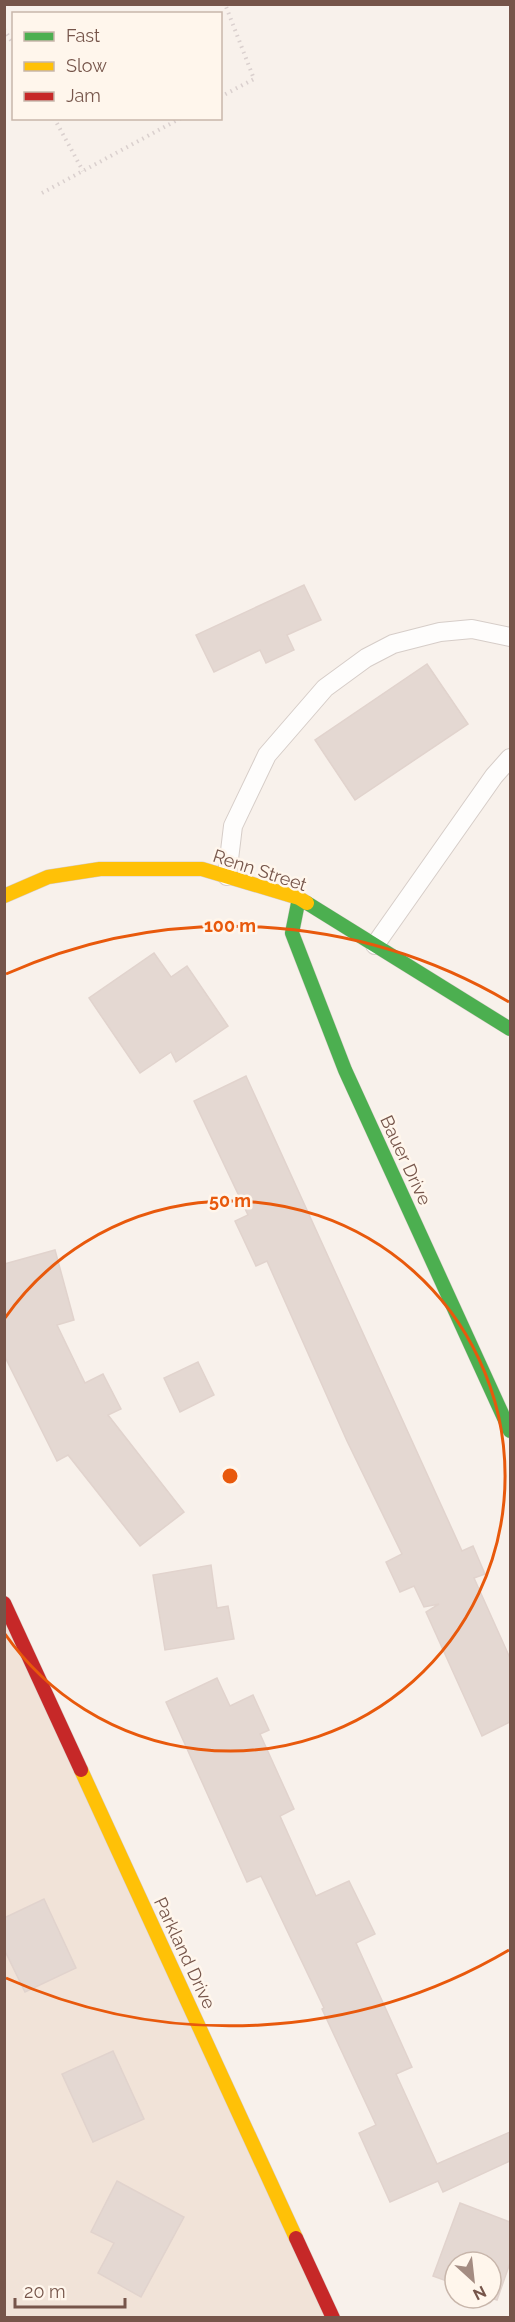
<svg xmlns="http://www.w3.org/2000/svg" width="515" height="2322" font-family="Raleway,sans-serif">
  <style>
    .residential { fill: #f1e3d8 }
    .building { fill: #e4d8d2; stroke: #e1d3cd; stroke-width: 1.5 }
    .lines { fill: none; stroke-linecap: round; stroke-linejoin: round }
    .lane-casing { stroke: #d6cdc8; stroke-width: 20 }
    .fast-casing { stroke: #d7cdc8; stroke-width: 15 }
    .slow-casing { stroke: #d7cdc8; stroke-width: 15 }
    .jam-casing { stroke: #d7cdc8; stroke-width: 15 }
    .path { stroke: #dad0ce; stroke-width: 4; stroke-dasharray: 1.5 4.5; stroke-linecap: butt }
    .lane { stroke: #fefdfc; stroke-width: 18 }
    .fast { stroke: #4caf50; stroke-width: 14 }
    .slow { stroke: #ffc107; stroke-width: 14 }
    .jam { stroke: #c62828; stroke-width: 14 }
    .ring { fill: none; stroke: #e8590c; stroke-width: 3 }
    .labels { text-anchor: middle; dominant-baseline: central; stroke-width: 5; stroke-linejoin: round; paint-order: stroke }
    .street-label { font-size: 18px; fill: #76554a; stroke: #fff6ec }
    .centre { fill: #e8590c; stroke: #fff6ec; stroke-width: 3 }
    .ring-label { font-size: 18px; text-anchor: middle; font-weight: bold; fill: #e8590c; stroke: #fff6ec; stroke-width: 5; stroke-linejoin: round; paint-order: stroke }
  </style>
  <rect width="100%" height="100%" fill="#f8f1eb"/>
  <path class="residential" d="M 5,1603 L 333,2317 L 5,2317 Z"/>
  <g class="building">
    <path d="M 304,585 L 321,620 L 287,635 L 294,650 L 266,663 L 260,650 L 214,672 L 196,635 Z"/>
    <path d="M 427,664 L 468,724 L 355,800 L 315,740 Z"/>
    <path d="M 154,953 L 171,977 L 187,966 L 228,1026 L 176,1062 L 171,1052 L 140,1073 L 89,998 Z"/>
    <path d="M 246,1076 L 462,1551 L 473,1546 L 485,1574 L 474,1578 L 510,1658 L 510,1722 L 482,1736 L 426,1612 L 439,1604 L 424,1607 L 414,1586 L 400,1592 L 386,1562 L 402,1554 L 347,1441 L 267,1261 L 256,1266 L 235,1221 L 248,1215 L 194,1101 Z"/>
    <path d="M 55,1250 L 74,1320 L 57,1325 L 85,1383 L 103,1374 L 121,1409 L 108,1415 L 184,1512 L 140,1546 L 68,1455 L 57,1461 L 4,1355 L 4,1264 Z"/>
    <path d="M 198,1362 L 214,1395 L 180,1412 L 164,1378 Z"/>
    <path d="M 211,1565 L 217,1608 L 228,1606 L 234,1639 L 165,1650 L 153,1575 Z"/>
    <path d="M 217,1678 L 230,1706 L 253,1695 L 269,1730 L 260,1734 L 294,1809 L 280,1816 L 316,1896 L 349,1881 L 375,1934 L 356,1943 L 412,2067 L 396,2074 L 437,2164 L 510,2132 L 510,2161 L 443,2192 L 438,2181 L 390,2202 L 359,2133 L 376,2125 L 322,2009 L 324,2008 L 261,1876 L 247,1882 L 166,1702 Z"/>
    <path d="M 44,1899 L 76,1968 L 25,1992 L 4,1949 L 4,1918 Z"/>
    <path d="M 113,2051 L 144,2119 L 93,2142 L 62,2074 Z"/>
    <path d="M 117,2181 L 184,2217 L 141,2297 L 98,2273 L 114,2243 L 91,2232 Z"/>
    <path d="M 460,2203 L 510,2222 L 510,2263 L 497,2300 L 491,2298 L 491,2262 L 455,2262 L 455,2284 L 433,2276 Z"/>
  </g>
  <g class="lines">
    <defs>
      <g id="lane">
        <path d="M 227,876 L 233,826 L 267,755 L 325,688 L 366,658 L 393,644 L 440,632 L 472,629 L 510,637"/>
        <path d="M 375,945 L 494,776 L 510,758"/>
      </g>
      <g id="fast">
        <path d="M 299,898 L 292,933 L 345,1070 L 510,1431"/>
        <path d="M 307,903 L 510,1029"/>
      </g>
      <g id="slow">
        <path d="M 4,896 L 48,877 L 100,869 L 202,869 L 299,898 L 307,903"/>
        <path d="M 81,1770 L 296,2238"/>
      </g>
      <g id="jam">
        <path d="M 4,1603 L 81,1770"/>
        <path d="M 296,2238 L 333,2318"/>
      </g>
    </defs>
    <use href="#lane" class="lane-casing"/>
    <use href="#fast" class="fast-casing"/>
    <use href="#slow" class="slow-casing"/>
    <use href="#jam" class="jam-casing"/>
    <g class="path">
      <path d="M 4,29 L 14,45"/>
      <path d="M 220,97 L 254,79 L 225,4"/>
      <path d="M 54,118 L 83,171"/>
      <path d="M 42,193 L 181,118"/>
    </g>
    <use href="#lane" class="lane"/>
    <use href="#fast" class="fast"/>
    <use href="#slow" class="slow"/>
    <use href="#jam" class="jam"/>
  </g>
  <g class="ring">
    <path d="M5 1318A275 275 0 1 1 5 1634"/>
    <path d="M509 1950A550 550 0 0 1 6 1978M6 974A550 550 0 0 1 509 1002"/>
  </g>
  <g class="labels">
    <g class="street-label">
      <text transform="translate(260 870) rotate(18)">Renn Street</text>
      <text transform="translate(406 1160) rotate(65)">Bauer Drive</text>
      <text transform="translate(185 1953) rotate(65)">Parkland Drive</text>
    </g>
  </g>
  <circle cx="230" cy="1476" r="9" class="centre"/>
  <g class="ring-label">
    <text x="230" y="932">100 m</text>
    <text x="230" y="1207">50 m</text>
  </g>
  <rect width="515" height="2322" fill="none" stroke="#76554a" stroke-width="12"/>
  <rect x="12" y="12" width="210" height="108" fill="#fff6ec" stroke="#c8b6ab" stroke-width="1.5"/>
  <rect x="24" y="32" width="30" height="9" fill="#4caf50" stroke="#c8b6ab" stroke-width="1.5"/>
  <text x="66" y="42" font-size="18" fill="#76554a">Fast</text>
  <rect x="24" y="62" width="30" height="9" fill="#ffc107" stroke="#c8b6ab" stroke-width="1.5"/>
  <text x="66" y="72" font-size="18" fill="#76554a">Slow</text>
  <rect x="24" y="92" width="30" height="9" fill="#c62828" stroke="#c8b6ab" stroke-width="1.5"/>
  <text x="66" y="102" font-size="18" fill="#76554a">Jam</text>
  <g transform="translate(473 2280) rotate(153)"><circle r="28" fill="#fff6ec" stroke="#c8b6ab" stroke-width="1.5"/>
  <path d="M0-4.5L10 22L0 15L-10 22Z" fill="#a48c82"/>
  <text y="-9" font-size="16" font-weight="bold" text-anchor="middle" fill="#76554a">N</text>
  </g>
  <path d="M15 2298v9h110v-9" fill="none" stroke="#76554a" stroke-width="3"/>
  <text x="24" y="2298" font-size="18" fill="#76554a" stroke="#fff6ec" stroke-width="4.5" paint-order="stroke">20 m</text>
</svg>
